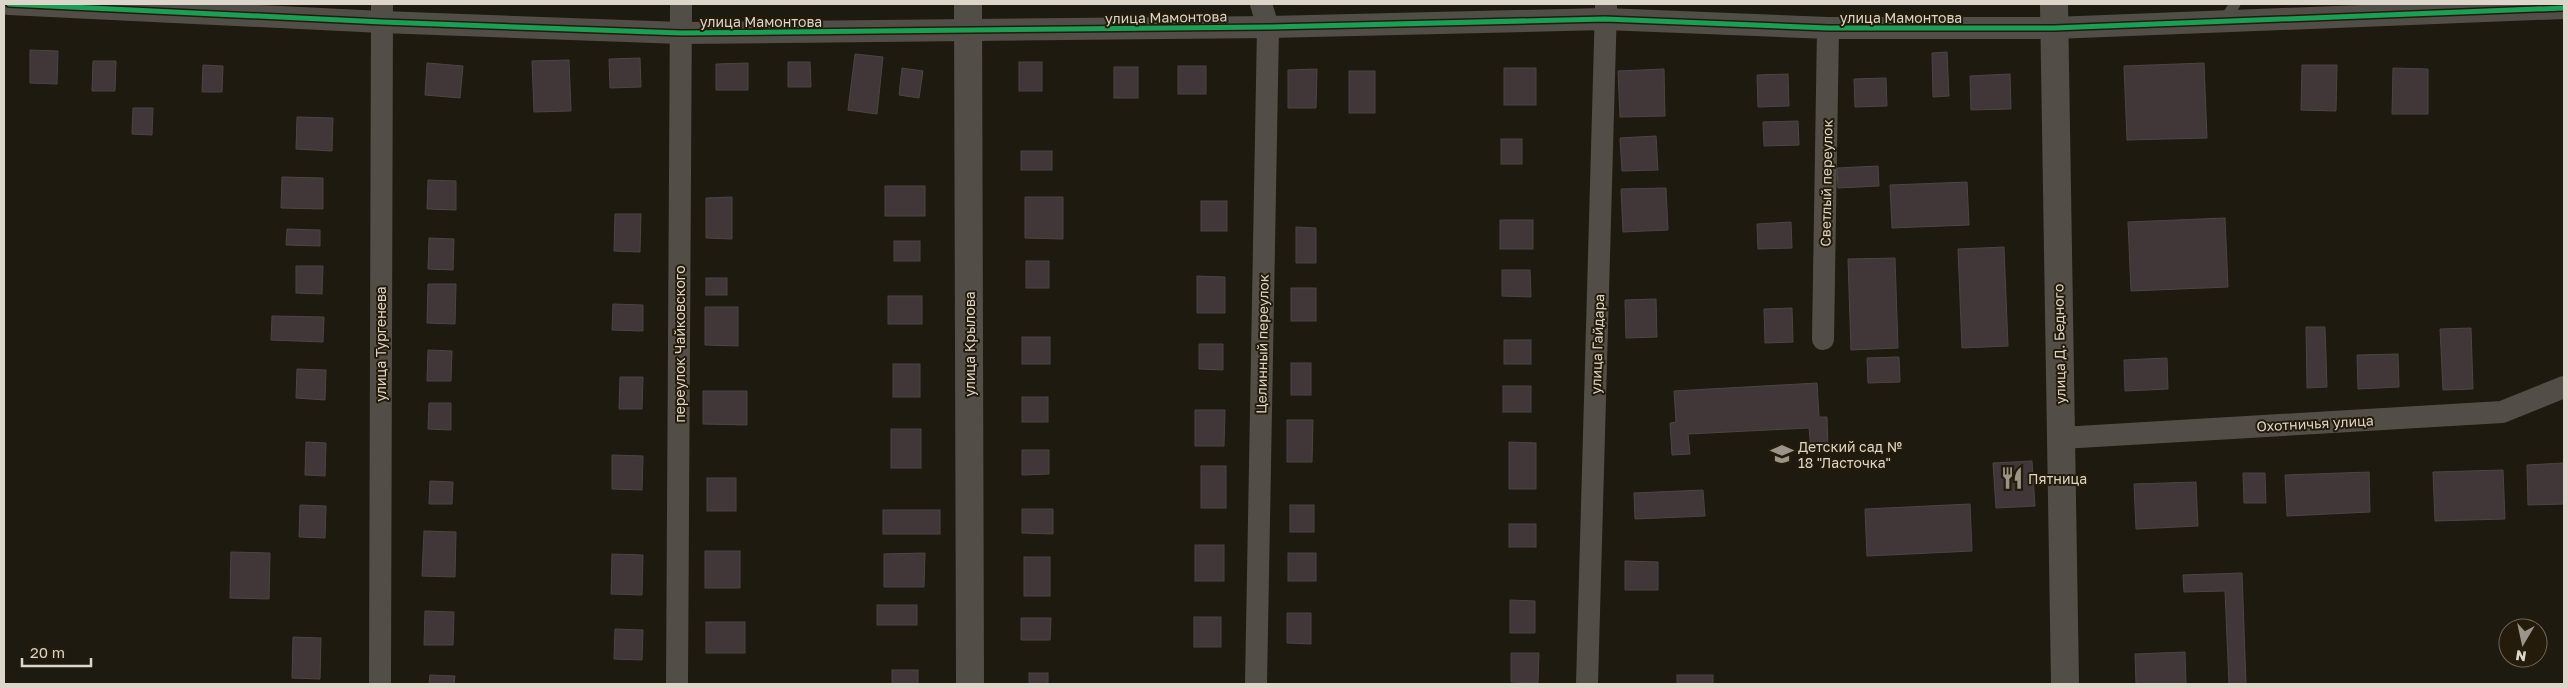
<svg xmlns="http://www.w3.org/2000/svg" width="2568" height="688" font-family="'Golos Text',sans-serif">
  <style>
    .building { fill: #413738; stroke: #4b4543 }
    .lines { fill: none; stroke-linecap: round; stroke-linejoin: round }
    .lane { stroke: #524e47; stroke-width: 11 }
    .street { stroke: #524e47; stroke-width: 22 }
    .secondary { stroke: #524e47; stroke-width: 28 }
    .cycleway-casing { stroke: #251b0a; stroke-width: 8 }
    .cycleway { stroke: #1a9f57; stroke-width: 5 }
    .labels { text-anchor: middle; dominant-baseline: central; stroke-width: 4; stroke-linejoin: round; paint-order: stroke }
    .street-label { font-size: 14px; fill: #dcd5ca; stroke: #251b0a }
    .poi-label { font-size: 14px; fill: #dcd5ca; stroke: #251b0a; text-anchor: start }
  </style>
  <rect width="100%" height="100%" fill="#1f1a10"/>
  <g class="building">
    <path d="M 30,50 L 58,51 L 57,84 L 30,83 Z"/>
    <path d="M 1947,52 L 1949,96 L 1933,97 L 1932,53 Z"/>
    <path d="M 855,54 L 883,57 L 877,114 L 848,110 Z"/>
    <path d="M 640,58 L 641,87 L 610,88 L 609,59 Z"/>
    <path d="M 569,60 L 571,111 L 534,112 L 532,61 Z"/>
    <path d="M 93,61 L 116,61 L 115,91 L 92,91 Z"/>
    <path d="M 788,62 L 810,62 L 811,87 L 788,87 Z"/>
    <rect x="1019" y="62" width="23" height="29"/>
    <path d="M 427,63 L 463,66 L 460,98 L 425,95 Z"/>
    <path d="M 748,63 L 748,90 L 716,90 L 716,64 Z"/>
    <path d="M 2204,63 L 2207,138 L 2127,140 L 2124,66 Z"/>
    <path d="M 203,65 L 223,66 L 222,92 L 202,92 Z"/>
    <path d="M 2302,65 L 2337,65 L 2336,111 L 2301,110 Z"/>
    <rect x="1178" y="66" width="28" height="28"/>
    <rect x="1114" y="67" width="24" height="31"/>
    <path d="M 902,68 L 923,71 L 919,98 L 899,95 Z"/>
    <rect x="1504" y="68" width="32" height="37"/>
    <path d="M 2393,68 L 2428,69 L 2428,114 L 2392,114 Z"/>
    <path d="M 1317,69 L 1316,108 L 1288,108 L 1288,70 Z"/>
    <path d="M 1664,69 L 1665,116 L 1620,117 L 1618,71 Z"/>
    <rect x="1349" y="71" width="26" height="42"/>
    <path d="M 1788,74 L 1789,106 L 1758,107 L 1757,75 Z"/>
    <path d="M 2010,74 L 2011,109 L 1971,110 L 1970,76 Z"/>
    <path d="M 1886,78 L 1887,106 L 1855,107 L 1854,79 Z"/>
    <path d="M 133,108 L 153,108 L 152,135 L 132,134 Z"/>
    <path d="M 297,117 L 333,118 L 332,151 L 296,149 Z"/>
    <path d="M 1798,121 L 1799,145 L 1764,146 L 1763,122 Z"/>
    <path d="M 1656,136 L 1658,170 L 1622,171 L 1620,138 Z"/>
    <rect x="1501" y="139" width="21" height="25"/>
    <rect x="1021" y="151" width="31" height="19"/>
    <path d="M 1878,166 L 1879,186 L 1838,188 L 1837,168 Z"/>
    <path d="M 282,177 L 323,178 L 323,209 L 281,208 Z"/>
    <path d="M 428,180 L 456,181 L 456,210 L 427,209 Z"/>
    <path d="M 1967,182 L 1969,225 L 1892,228 L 1890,185 Z"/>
    <rect x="885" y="186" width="40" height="30"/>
    <path d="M 1666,188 L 1668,230 L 1623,232 L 1621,189 Z"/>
    <path d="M 732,197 L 732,239 L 706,238 L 706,198 Z"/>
    <path d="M 1025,197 L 1063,197 L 1063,239 L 1025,238 Z"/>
    <rect x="1201" y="201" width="26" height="30"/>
    <path d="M 615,214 L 641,214 L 640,252 L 614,251 Z"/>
    <path d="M 2225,218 L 2228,287 L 2131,291 L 2128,222 Z"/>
    <rect x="1500" y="220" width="33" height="29"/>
    <path d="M 1791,222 L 1792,248 L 1758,249 L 1757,224 Z"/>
    <path d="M 1296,227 L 1316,228 L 1316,263 L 1296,263 Z"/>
    <path d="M 287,229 L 320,230 L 320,246 L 286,245 Z"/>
    <path d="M 429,238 L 454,239 L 453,270 L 428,269 Z"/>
    <rect x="894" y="241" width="26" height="20"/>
    <path d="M 2004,247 L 2008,346 L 1962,348 L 1958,249 Z"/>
    <path d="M 1895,258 L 1898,348 L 1851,350 L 1848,259 Z"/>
    <rect x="1026" y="261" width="23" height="27"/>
    <path d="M 296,266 L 323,266 L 322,294 L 296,293 Z"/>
    <path d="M 1502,270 L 1530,270 L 1531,297 L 1502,296 Z"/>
    <path d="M 1197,276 L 1225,277 L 1225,313 L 1197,313 Z"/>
    <rect x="706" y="278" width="21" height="17"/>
    <path d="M 428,284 L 456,284 L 455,324 L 427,323 Z"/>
    <rect x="1291" y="288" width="25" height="33"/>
    <rect x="888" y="296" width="34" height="28"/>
    <path d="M 1656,299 L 1657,337 L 1626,338 L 1625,300 Z"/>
    <path d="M 613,304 L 643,305 L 643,331 L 612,330 Z"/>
    <path d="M 705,307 L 738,307 L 738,346 L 705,345 Z"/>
    <path d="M 1792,308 L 1793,342 L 1765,343 L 1764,309 Z"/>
    <path d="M 272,316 L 324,317 L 323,342 L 271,340 Z"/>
    <path d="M 2306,327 L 2325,327 L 2327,387 L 2307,388 Z"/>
    <path d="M 2471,328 L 2473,389 L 2443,390 L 2440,329 Z"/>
    <rect x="1022" y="337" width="28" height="27"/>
    <rect x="1504" y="340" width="27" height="24"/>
    <path d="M 1199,344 L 1223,344 L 1223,370 L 1199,369 Z"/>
    <path d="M 428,350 L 452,351 L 451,381 L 427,381 Z"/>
    <path d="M 2398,354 L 2399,387 L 2358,389 L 2357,355 Z"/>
    <path d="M 1899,357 L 1900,382 L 1868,383 L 1867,358 Z"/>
    <path d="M 2167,358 L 2168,389 L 2125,391 L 2124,360 Z"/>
    <rect x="1291" y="363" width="20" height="32"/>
    <rect x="893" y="364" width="27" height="33"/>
    <path d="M 297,369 L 326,370 L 325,400 L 296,398 Z"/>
    <path d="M 620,377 L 643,377 L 642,409 L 619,409 Z"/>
    <path d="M 1817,383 L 1819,417 L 1827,417 L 1828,449 L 1811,450 L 1809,428 L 1688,434 L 1690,454 L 1672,455 L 1670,423 L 1676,422 L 1674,391 Z"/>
    <rect x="1503" y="386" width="28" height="26"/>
    <path d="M 703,391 L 747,391 L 747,425 L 703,424 Z"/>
    <rect x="1022" y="397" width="26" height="25"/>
    <path d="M 429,403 L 451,403 L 451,430 L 428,429 Z"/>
    <path d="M 1195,410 L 1225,410 L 1224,446 L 1195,446 Z"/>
    <path d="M 1287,420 L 1313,420 L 1312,462 L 1287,462 Z"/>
    <rect x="891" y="429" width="30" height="39"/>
    <path d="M 306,442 L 326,443 L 325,476 L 305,475 Z"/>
    <path d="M 1509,442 L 1536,443 L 1536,489 L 1509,489 Z"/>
    <path d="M 1022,450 L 1049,450 L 1049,474 L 1022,475 Z"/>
    <path d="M 612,455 L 643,456 L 642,490 L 612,489 Z"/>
    <path d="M 2032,461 L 2035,506 L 1996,508 L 1993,463 Z"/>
    <path d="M 2564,463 L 2564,504 L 2528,505 L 2527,465 Z"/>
    <rect x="1201" y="466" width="25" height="42"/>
    <path d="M 2503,470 L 2505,519 L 2435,521 L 2433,472 Z"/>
    <path d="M 2369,472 L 2370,512 L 2287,516 L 2285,475 Z"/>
    <path d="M 2243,473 L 2265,473 L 2266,503 L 2244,503 Z"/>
    <rect x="707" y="478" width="29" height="33"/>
    <path d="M 430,481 L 453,482 L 452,504 L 429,504 Z"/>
    <path d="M 2196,482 L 2198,526 L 2136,529 L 2134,484 Z"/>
    <path d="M 1703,490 L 1705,516 L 1635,519 L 1634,493 Z"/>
    <path d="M 1970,504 L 1972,551 L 1867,556 L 1865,509 Z"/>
    <path d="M 300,505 L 326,506 L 325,538 L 299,537 Z"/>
    <rect x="1290" y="505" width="24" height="27"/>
    <path d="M 1022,509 L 1053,509 L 1053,534 L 1022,533 Z"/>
    <rect x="883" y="510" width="57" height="24"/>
    <rect x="1509" y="524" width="27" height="23"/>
    <path d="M 424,531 L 456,532 L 455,577 L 422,576 Z"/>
    <rect x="1195" y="545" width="29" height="36"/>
    <rect x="705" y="551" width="35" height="37"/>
    <path d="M 231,552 L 270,553 L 269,599 L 230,598 Z"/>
    <path d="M 925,553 L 924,587 L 884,587 L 884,554 Z"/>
    <rect x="1288" y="553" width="28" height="28"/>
    <path d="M 612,554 L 643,555 L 642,595 L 611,594 Z"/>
    <rect x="1024" y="557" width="26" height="39"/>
    <path d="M 1625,561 L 1658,562 L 1658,590 L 1625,590 Z"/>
    <path d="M 2242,573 L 2246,684 L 2229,684 L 2225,591 L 2184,592 L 2183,575 Z"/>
    <path d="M 1510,600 L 1535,601 L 1535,633 L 1510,633 Z"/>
    <rect x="877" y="605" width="40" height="20"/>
    <path d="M 425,611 L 454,612 L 453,645 L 424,645 Z"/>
    <path d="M 1287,613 L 1311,613 L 1311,644 L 1287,643 Z"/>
    <rect x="1194" y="617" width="27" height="30"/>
    <path d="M 1021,618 L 1051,618 L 1050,640 L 1021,640 Z"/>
    <rect x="706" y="622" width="39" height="31"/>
    <path d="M 615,629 L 643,630 L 642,660 L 614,659 Z"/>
    <path d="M 293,637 L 321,638 L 320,679 L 292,678 Z"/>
    <path d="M 2185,652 L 2186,684 L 2136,684 L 2135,654 Z"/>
    <path d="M 1511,653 L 1539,653 L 1538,683 L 1511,682 Z"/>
    <rect x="892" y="670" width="26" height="14"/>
    <rect x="1029" y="673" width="19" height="11"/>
    <path d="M 430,675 L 455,676 L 454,684 L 429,684 Z"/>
    <rect x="1677" y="675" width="36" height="9"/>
  </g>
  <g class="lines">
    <path class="lane" d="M 2224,21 L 2235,4"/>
    <g class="street">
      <path d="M 9,4 L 382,22 L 681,33 L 1268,27 L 1605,19 L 1828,28 L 2054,28 L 2564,8"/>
      <path d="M 1823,339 L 1828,28"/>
      <path d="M 2061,438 L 2502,412 L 2564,387"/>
      <path d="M 380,684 L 382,4"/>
      <path d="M 677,684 L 681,4"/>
      <path d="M 1256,684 L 1268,27 L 1261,4"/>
      <path d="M 1587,684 L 1606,6"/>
    </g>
    <g class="secondary">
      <path d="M 968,4 L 970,684"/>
      <path d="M 2054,4 L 2065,684"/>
    </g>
    <defs>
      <path id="cycleway" d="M 9,4 L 382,22 L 681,33 L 1268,27 L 1605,19 L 1828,28 L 2054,28 L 2564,8"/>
    </defs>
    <use href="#cycleway" class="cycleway-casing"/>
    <use href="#cycleway" class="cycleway"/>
  </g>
  <defs>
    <symbol id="school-bare" viewBox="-9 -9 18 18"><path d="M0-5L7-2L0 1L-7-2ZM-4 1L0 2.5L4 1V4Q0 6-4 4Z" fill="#9a9489" stroke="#251b0a" stroke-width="2.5" paint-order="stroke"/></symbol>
    <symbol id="restaurant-bare" viewBox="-9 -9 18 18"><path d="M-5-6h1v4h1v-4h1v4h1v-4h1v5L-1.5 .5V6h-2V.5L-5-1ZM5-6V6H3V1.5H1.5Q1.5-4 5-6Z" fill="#9a9489" stroke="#251b0a" stroke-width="2.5" paint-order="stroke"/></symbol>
  </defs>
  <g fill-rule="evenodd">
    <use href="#school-bare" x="1766" y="438" width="32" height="32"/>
    <use href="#restaurant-bare" x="1996" y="462" width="32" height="32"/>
  </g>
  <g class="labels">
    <g class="street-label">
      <text transform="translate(1166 17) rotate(-1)">улица Мамонтова</text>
      <text x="1901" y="17">улица Мамонтова</text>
      <text x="761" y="21">улица Мамонтова</text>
      <text transform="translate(1826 183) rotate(-89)">Светлый переулок</text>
      <text transform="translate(380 344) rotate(-90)">улица Тургенева</text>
      <text transform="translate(679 344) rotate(-90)">переулок Чайковского</text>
      <text transform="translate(969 344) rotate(-90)">улица Крылова</text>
      <text transform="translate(1262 344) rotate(-89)">Целинный переулок</text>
      <text transform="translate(1597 344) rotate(-88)">улица Гайдара</text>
      <text transform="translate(2059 344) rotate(-91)">улица Д. Бедного</text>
      <text transform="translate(2315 423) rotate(-3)">Охотничья улица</text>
    </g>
    <g class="poi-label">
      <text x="1798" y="446">Детский сад №<tspan x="1798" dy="16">18 "Ласточка"</tspan></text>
      <text x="2028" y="478">Пятница</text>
    </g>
  </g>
  <rect width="2568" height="688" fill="none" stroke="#dcd5ca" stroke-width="10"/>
  <g transform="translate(2523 643) rotate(189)"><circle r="24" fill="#251b0a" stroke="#6e6557"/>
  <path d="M0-4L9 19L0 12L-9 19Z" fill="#9a9489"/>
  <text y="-8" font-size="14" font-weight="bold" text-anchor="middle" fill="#dcd5ca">N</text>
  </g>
  <path d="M22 658v8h69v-8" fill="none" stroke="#dcd5ca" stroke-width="2.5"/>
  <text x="30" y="658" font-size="15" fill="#dcd5ca" stroke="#251b0a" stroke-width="4" paint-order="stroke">20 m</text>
</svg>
